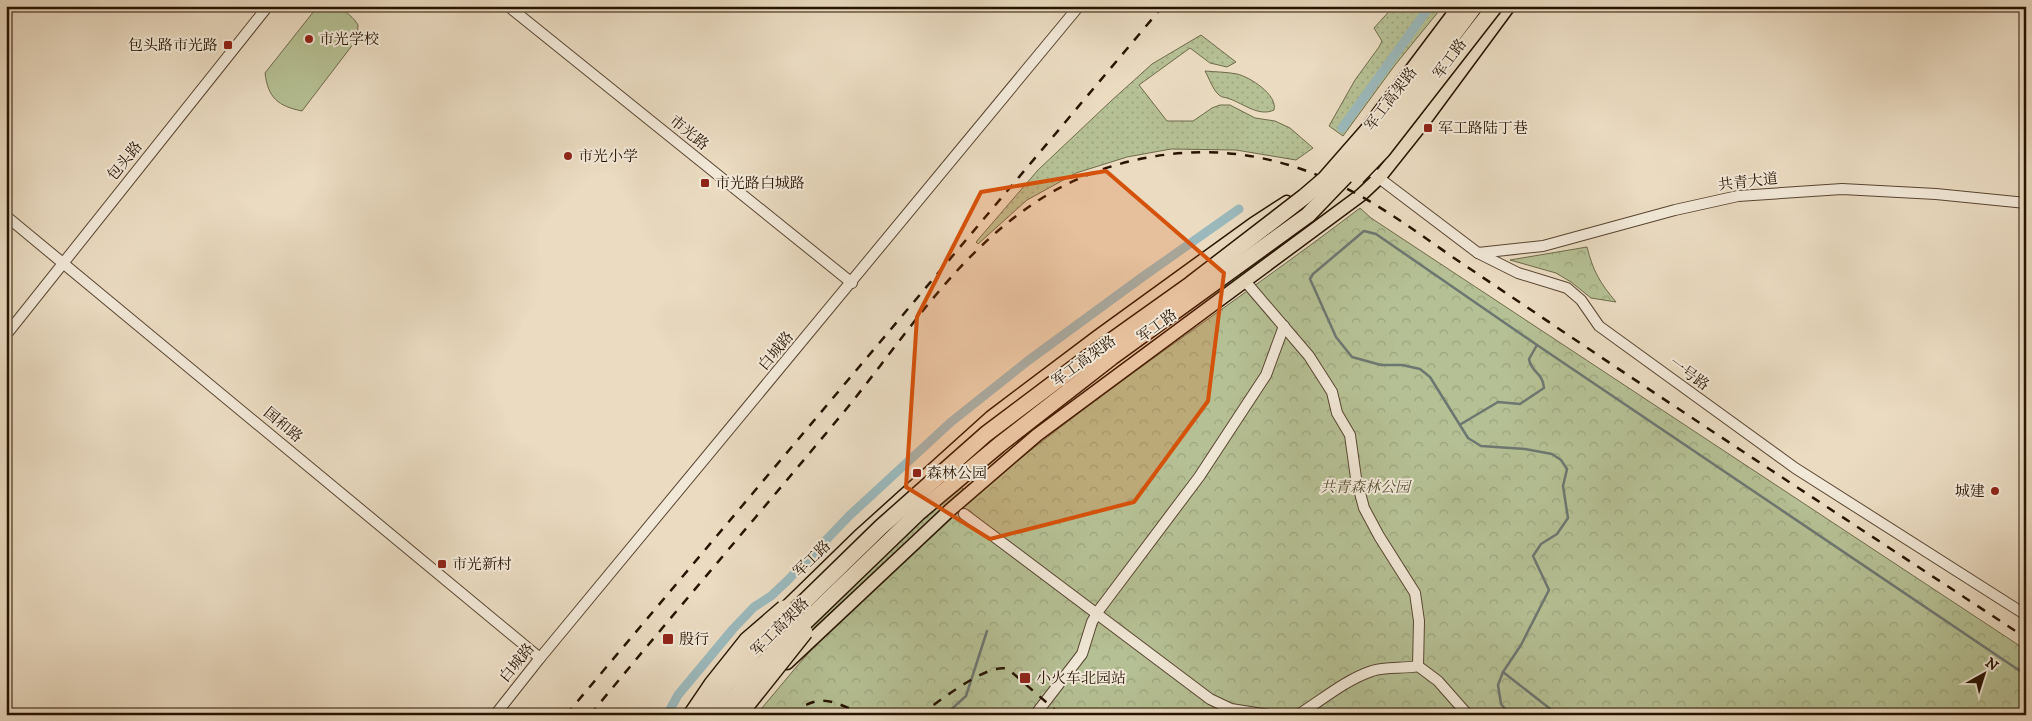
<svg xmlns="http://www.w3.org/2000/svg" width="2032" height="721" font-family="'IM FELL DW Pica','Noto Serif SC',serif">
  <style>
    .grass { fill: url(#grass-dots); stroke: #6e6a4a }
    .forest { fill: url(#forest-crowns); stroke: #6e6a4a }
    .garden { fill: #b5c094; stroke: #6e6a4a }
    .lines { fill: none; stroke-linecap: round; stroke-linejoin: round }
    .stream { stroke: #6d7771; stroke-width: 2.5 }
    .canal { stroke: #9bb9bc; stroke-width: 9 }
    .minor-casing { stroke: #584531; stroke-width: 12 }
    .major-casing { stroke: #271301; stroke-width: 15 }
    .minor { stroke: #f1e8d7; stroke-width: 10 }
    .major { stroke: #eadbc1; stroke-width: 12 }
    .rail { stroke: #271301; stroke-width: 2.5; stroke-dasharray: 9 9; stroke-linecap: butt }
    .highway-bridge-casing { stroke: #271301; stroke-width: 18; stroke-linecap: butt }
    .highway-bridge { stroke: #eadbc1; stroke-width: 15 }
    .marked { fill: #d5520b; fill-opacity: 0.2; stroke: #d5520b; stroke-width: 4; stroke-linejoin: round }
    .poi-dot { fill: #8f2418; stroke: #f1e8d7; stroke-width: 2 }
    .labels { text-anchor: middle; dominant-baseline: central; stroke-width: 4; stroke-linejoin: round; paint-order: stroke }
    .poi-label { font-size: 15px; fill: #271301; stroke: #f1e8d7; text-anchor: start }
    .street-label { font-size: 15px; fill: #271301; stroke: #f1e8d7 }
    .park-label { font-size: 15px; font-style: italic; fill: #595034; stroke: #f1e8d7 }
  </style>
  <defs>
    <pattern id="grass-dots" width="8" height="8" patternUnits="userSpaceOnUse" patternTransform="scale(1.25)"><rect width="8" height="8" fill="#b5c094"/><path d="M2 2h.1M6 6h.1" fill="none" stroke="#9ca47e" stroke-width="1.8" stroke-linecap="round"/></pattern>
    <pattern id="forest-crowns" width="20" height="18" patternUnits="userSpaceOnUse" patternTransform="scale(1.25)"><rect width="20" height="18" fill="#b5c094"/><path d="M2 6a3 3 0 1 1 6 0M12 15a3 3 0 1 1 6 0" fill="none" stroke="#9ca47e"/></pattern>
  </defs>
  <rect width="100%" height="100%" fill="#eadbc1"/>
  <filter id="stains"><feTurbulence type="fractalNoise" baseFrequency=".004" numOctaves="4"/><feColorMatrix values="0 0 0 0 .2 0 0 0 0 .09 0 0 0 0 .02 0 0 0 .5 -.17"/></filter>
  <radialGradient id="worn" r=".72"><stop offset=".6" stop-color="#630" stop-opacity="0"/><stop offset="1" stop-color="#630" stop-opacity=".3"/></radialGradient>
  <g class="grass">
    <path d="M 1394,6 L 1443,6 L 1395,65 L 1343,136 L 1329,126 L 1355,80 L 1379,47 L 1382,41 L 1374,28 Z"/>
    <path d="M 1201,35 L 1236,62 L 1227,67 L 1210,63 L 1190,48 L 1139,85 L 1167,121 L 1193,121 L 1212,108 L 1220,105 L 1230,105 L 1255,118 L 1275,121 L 1290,128 L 1313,148 L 1296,160 L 1236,150 L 1171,149 L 1127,157 L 1076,173 L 1027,200 L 978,244 L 976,242 L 1038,170 L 1111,101 L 1152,64 Z"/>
    <path d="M 1205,71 C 1216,72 1227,72 1237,74 C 1250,77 1278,95 1274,110 C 1259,117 1244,104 1230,99 C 1226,97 1222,98 1219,95 C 1213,90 1209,78 1205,71 Z"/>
    <path d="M 946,471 L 964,490 L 782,660 L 782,627 Z"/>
  </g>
  <g class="forest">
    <path d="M 1360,208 L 1371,218 L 2026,650 L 2026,715 L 756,715 C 775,693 793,670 813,648 C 860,598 911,551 963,506 C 1088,398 1229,308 1360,208 Z"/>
    <path d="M 1587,247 C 1593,271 1600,283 1616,302 L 1591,298 L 1571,282 L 1556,273 L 1510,260 Z"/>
  </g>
  <path class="garden" d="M 318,6 C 334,6 348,9 358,25 L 357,39 L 302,111 C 278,106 268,98 265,73 Z"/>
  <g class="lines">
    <g class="stream">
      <path d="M 1537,345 L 2026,675"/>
      <path d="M 1461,424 L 1498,402 L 1520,404 L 1544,388 C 1543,372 1531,373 1529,359 L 1537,345 L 1376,234 L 1364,231 L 1313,274 L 1310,279 L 1336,337 L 1352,357 L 1381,365 L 1402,365 L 1420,369 L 1430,377 L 1468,438 L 1481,446 L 1525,449 L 1552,454 L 1561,460 L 1567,469 L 1563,486 L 1568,518 L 1557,534 L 1541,544 L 1533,556 L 1549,590 L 1521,645 L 1503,672 L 1498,685 L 1501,704 L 1510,715"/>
      <path d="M 1503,672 L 1558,715"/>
      <path d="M 945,715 L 966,696 L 987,631"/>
    </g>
    <g class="canal">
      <path d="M 1342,128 L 1430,6"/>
      <path d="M 667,715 L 678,695 L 733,629 L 754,607 L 771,596 L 787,581 L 849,516 L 951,422 L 1029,360 L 1141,278 L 1239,209"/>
    </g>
    <defs>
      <g id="minor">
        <path d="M 508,6 L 852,283"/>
        <path d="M 1363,163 L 1379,178 L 1478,253 L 1518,273 L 1567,288 L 1581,300 L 1599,326 L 1795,468 L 2026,615"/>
        <path d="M 6,216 L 540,658"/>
        <path d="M 1478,253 L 1543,246 L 1675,210 L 1738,196 L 1842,189 L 1936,194 L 2026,203"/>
        <path d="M 1245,281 L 1309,356 L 1332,392 L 1337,413 L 1350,435 L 1356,478 L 1364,508 L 1379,536 L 1415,593 L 1419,621 L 1418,666"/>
        <path d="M 6,335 L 268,6"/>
        <path d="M 964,514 L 1210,699 L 1231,709 L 1269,715"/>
        <path d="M 495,715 L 540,658 L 1079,6"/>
        <path d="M 1035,715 L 1082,654 L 1092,622 L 1099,610 L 1199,477 L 1266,375 L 1284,326"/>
        <path d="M 1298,715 C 1322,700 1345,680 1372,671 C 1385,666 1404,669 1418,666 L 1438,681 L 1468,715"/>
      </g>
      <g id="major">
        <path d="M 779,614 L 858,537 L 991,417 L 1097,337 L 1253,224 L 1287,202"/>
        <path d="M 787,663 L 950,510 L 1037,435 L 1361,195 L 1379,178 L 1422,124 L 1509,6"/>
      </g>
    </defs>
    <use href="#minor" class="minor-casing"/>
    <use href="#major" class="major-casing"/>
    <use href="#minor" class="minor"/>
    <use href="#major" class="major"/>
    <g class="rail">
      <path d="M 566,715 L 1163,6"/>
      <path d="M 590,715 C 674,613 759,514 843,413 C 903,340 953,258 1033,204 C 1097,160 1185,142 1261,158 C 1339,174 1391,214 1454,258 C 1497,287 1540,316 1583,345 C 1730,444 1878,540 2026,638"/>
      <path d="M 791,715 C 822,690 833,703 866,715"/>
      <path d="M 919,715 C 938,703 987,662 1008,669 L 1061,715"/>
    </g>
    <defs>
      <g id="highway-bridge">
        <path d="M 1357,177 L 1383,150 L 1495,6"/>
        <path d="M 691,715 L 712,684 L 747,640 L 784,608"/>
        <path d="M 704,715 L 725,686 L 758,647 L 881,527 L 986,434 L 1087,358 L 1191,284 L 1304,197 L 1325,179 L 1367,131 L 1461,6"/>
        <path d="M 721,715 L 754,673 L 774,652 L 918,513 L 999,445 L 1112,357 L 1308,215 L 1355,166 L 1475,6"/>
        <path d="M 739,715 L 805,632"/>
      </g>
    </defs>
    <use href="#highway-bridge" class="highway-bridge-casing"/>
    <use href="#highway-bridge" class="highway-bridge"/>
  </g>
  <path class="marked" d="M 1106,171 L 1224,273 L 1208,401 L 1134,502 L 990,539 L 906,487 L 917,317 L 981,192 Z"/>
  <g class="poi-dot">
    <circle cx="309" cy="39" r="5"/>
    <rect x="223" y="40" width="10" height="10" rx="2.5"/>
    <rect x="1423" y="123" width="10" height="10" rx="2.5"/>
    <circle cx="568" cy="156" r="5"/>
    <rect x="700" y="178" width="10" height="10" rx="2.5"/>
    <rect x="912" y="468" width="10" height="10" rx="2.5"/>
    <circle cx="1995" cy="491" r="5"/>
    <rect x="437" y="559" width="10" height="10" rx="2.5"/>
    <rect x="662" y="633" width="12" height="12" rx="2.5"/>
    <rect x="1019" y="672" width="12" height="12" rx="2.5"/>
  </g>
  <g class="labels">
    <g class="poi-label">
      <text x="319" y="39">市光学校</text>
      <text x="218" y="45" text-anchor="end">包头路市光路</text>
      <text x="1438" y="128">军工路陆丁巷</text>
      <text x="578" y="156">市光小学</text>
      <text x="715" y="183">市光路白城路</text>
      <text x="927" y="473">森林公园</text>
      <text x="1985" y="491" text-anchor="end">城建</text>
      <text x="452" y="564">市光新村</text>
      <text x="679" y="639">殷行</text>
      <text x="1036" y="678">小火车北园站</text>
    </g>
    <g class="street-label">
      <text transform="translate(1450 59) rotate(-54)">军工路</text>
      <text transform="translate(1391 99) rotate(-53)">军工高架路</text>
      <text transform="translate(689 133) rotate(39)">市光路</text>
      <text transform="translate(125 161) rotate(-51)">包头路</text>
      <text transform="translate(1748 182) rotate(-7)">共青大道</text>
      <text transform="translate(1157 326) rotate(-36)">军工路</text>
      <text transform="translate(776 351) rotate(-50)">白城路</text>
      <text transform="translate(1084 361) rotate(-36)">军工高架路</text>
      <text transform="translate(1689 374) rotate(36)">一号路</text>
      <text transform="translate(283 425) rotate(40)">国和路</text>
      <text transform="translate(812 559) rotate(-44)">军工路</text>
      <text transform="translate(780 627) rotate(-45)">军工高架路</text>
      <text transform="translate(517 663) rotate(-51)">白城路</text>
    </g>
    <g class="park-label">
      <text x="1365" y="487">共青森林公园</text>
    </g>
  </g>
  <rect width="2032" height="721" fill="none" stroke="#eadbc1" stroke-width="25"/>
  <rect x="8" y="8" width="2017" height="706" fill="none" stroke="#271301" stroke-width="2.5"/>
  <rect x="12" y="12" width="2007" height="696" fill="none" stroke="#271301"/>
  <g transform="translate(1984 674) rotate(39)" stroke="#f1e8d7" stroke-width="4" paint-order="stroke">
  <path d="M0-4L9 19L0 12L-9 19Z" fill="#271301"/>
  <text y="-8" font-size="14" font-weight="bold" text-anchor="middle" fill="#271301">N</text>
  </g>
  <rect width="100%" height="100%" filter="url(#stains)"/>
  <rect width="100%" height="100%" fill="url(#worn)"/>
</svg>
